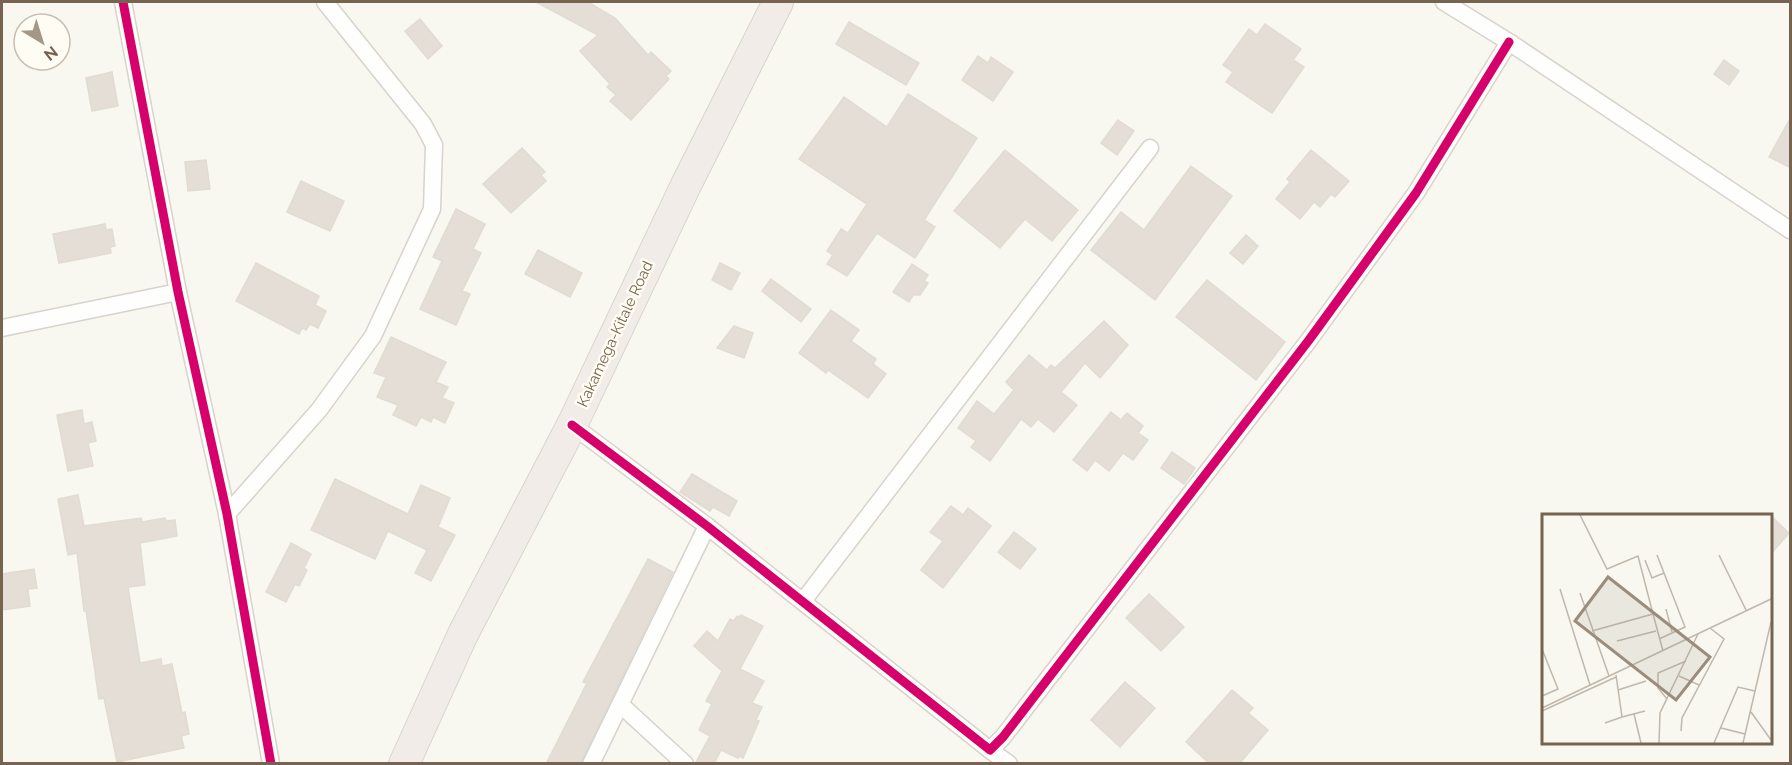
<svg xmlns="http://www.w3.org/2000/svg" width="1792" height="765" font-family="Raleway,sans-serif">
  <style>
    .building { fill: #e4ded6; stroke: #e1dcd2; stroke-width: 1.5 }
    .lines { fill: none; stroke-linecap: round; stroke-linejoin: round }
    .street-casing { stroke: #d7d3cd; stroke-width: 19 }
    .highway-casing { stroke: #d9d4cc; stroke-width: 32 }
    .street { stroke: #fefefd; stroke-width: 16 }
    .highway { stroke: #f1ece8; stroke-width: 30 }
    .cycleway-casing { stroke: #fefcf3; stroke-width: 13 }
    .cycleway { stroke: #d6006c; stroke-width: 9 }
    .labels { text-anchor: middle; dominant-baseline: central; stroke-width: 5; stroke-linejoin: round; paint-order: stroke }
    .street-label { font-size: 15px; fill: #766450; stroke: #fefcf3 }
    .inset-road { fill: none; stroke: #c0b8ab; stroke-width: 1.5 }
    .view { fill: #9b8d7d; fill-opacity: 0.15; stroke: #9b8d7d; stroke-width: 3 }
    .inset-edge { fill: none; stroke: #766450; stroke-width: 3 }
  </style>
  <rect width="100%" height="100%" fill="#f8f7f0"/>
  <g class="building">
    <path d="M 536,2 L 588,2 L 615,18 L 648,55 L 651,52 L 671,71 L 666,76 L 669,79 L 631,120 L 610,101 L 616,95 L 607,87 L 610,84 L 580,51 L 598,35 Z"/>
    <path d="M 420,19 L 442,46 L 428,59 L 405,31 Z"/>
    <path d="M 849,22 L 919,63 L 906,85 L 836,44 Z"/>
    <path d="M 1265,24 L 1301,49 L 1293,60 L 1304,67 L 1272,113 L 1226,82 L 1233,72 L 1223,65 L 1249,29 L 1257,35 Z"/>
    <path d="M 978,56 L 988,63 L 991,57 L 1013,72 L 993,101 L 962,80 Z"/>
    <path d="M 1724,60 L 1739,71 L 1729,85 L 1714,74 Z"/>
    <path d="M 112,72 L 118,106 L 92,111 L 86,78 Z"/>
    <path d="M 908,94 L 977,138 L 924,220 L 935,227 L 915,258 L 877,233 L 847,276 L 827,264 L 833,255 L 827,251 L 841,229 L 848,233 L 867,204 L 799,159 L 844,97 L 887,127 Z"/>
    <path d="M 1791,117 L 1791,168 L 1769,157 Z"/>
    <path d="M 1118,120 L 1134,131 L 1117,155 L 1101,143 Z"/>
    <path d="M 522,148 L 545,172 L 541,175 L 546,181 L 511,213 L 483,184 Z"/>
    <path d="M 1005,150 L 1078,210 L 1052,241 L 1025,219 L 1000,248 L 954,211 Z"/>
    <path d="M 1311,150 L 1349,181 L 1335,197 L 1331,194 L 1320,207 L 1314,202 L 1300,219 L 1276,199 L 1290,182 L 1287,179 Z"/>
    <path d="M 206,160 L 210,189 L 188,191 L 185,162 Z"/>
    <path d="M 1191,166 L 1232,196 L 1155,300 L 1091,250 L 1121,212 L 1144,230 Z"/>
    <path d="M 301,181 L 344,201 L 330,231 L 287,212 Z"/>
    <path d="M 456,209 L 485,224 L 473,249 L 481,253 L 462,291 L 470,294 L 456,325 L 420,309 L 442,261 L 433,257 Z"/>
    <path d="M 105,224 L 106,230 L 112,229 L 115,246 L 110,247 L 111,253 L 59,263 L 53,234 Z"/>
    <path d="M 1246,235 L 1258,246 L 1243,264 L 1230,253 Z"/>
    <path d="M 538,250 L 582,273 L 570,297 L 525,274 Z"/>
    <path d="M 256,263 L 319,296 L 315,305 L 326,311 L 318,328 L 310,324 L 306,330 L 302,328 L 299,334 L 236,301 Z"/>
    <path d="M 720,263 L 740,273 L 731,290 L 712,280 Z"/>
    <path d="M 912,264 L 928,275 L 924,281 L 928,283 L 920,295 L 913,295 L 909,302 L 893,292 Z"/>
    <path d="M 771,279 L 811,309 L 801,322 L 762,291 Z"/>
    <path d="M 1207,280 L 1285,342 L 1256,380 L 1176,317 Z"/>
    <path d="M 831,310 L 859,330 L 851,341 L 876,359 L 873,364 L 886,374 L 868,398 L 828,370 L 826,373 L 799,353 Z"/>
    <path d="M 1104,321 L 1128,345 L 1100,378 L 1085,363 L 1061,392 L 1077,405 L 1054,432 L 1038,419 L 1031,427 L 1021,419 L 990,461 L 971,447 L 976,441 L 958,428 L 977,401 L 994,414 L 1014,390 L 1006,382 L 1029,355 L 1047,370 L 1051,365 L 1055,368 Z"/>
    <path d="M 734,326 L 753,333 L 744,358 L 717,348 Z"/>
    <path d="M 391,337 L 446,362 L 436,382 L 448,387 L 442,398 L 454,403 L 445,423 L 433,417 L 431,422 L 421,417 L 416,426 L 393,415 L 398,405 L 377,397 L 386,377 L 374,373 Z"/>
    <path d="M 82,410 L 84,424 L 92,422 L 96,441 L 88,443 L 93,466 L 68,471 L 57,415 Z"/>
    <path d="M 1111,412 L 1121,420 L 1127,413 L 1143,426 L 1138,433 L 1148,440 L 1133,460 L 1123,453 L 1109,471 L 1095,460 L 1087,471 L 1073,460 Z"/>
    <path d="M 1172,452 L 1195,468 L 1184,484 L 1161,468 Z"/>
    <path d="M 692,474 L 737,501 L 729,516 L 713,507 L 710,511 L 680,492 Z"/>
    <path d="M 335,479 L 408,514 L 421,485 L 450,498 L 438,527 L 455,535 L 431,581 L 415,573 L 427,550 L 388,531 L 375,559 L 311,530 Z"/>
    <path d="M 78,495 L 84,526 L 141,518 L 142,522 L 165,518 L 166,521 L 175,520 L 177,536 L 140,543 L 145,585 L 128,587 L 140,663 L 161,659 L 162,666 L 172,664 L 182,713 L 185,712 L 189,734 L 181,736 L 184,748 L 117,762 L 104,698 L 99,699 L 86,611 L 84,611 L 77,553 L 68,555 L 58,499 Z"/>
    <path d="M 951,506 L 963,515 L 968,508 L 991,526 L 943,588 L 921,570 L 943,541 L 930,532 Z"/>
    <path d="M 1770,515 L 1789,533 L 1770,555 Z"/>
    <path d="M 1014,532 L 1036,549 L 1020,569 L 998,552 Z"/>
    <path d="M 291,543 L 311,554 L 304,568 L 307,570 L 299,586 L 295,584 L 286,602 L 266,592 Z"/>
    <path d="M 648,559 L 673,572 L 581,762 L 580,764 L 546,764 L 587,683 L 583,682 Z"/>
    <path d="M 34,569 L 37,588 L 28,589 L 30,606 L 2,610 L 2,574 Z"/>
    <path d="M 1149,594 L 1184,627 L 1161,651 L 1126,618 Z"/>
    <path d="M 741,615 L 763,626 L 740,669 L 764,681 L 752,703 L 762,707 L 756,720 L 759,721 L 743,758 L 739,756 L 738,758 L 721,750 L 714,764 L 695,764 L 710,736 L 699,730 L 712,704 L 706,701 L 722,671 L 694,646 L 707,631 L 718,641 L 730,619 L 734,621 L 737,616 L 739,617 Z"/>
    <path d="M 1125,682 L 1155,708 L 1120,747 L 1091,720 Z"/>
    <path d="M 1232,690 L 1253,708 L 1248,713 L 1268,730 L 1239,764 L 1210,764 L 1186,742 Z"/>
  </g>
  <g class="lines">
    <defs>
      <g id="street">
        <path d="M 123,2 L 178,292 L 227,514 L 271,764"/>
        <path d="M 1444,2 L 1509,42 L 1790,230"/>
        <path d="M 2,328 L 178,292"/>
        <path d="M 572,425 L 707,526 L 990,750 L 1003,737 L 1309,340 L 1416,193 L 1509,42"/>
        <path d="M 227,514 L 319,410 L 373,336 L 432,209 L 434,145 L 423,124 L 325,2"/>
        <path d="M 803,601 L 1150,148"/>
        <path d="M 621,705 L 685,764"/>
        <path d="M 990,750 L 1009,764"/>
        <path d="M 591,764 L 707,526"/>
      </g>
      <path id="highway" d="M 404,764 L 463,634 L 572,425 L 685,187 L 778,2"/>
    </defs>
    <use href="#street" class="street-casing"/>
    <use href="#highway" class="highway-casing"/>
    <use href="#street" class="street"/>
    <use href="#highway" class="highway"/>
    <defs>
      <g id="cycleway">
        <path d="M 123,2 L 178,292 L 227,514 L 271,764"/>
        <path d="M 572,425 L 707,526 L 990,750 L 1003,737 L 1309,340 L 1416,193 L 1509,42"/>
      </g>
    </defs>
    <use href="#cycleway" class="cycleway-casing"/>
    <use href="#cycleway" class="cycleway"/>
  </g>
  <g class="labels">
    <g class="street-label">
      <text transform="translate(615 334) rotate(-65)">Kakamega-Kitale Road</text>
    </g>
  </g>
  <g transform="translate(1542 514)">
    <rect width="230" height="230" fill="#f8f7f0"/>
    <path class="inset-road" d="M 38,1 L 65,55 L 96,42 L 111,100M 115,41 L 122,59M 177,41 L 204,96M 103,46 L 110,64 L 122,59 L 143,113 L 117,125M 18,75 L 48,171M 38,79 L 67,162M 124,95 L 130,118M 50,117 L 111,100 L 121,137M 75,127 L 114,117M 0,135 L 16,175 L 0,182M 137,162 L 157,171M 76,176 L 104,167M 125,185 L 116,174 L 116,159 L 144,147M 0,194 L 229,85M 0,197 L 74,163M 209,198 L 229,226M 92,200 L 99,229M 80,203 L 103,197M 63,209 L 80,203 L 74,161M 179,214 L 203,220M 139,217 L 140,204 L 182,125 L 168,114M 117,229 L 118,199 L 156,120M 172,229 L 196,173 L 213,177M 201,229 L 229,108"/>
    <path class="view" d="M 66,63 L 168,143 L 134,186 L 33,107 Z"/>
    <rect width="230" height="230" class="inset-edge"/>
  </g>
  <rect width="1792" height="765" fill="none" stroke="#766450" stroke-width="6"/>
  <g transform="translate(42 42) rotate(142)"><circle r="28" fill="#fefcf3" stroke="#c8bfb2" stroke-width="1.5"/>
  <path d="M0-4.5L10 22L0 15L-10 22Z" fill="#a49788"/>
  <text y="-9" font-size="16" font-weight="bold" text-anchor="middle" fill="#766450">N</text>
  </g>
</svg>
